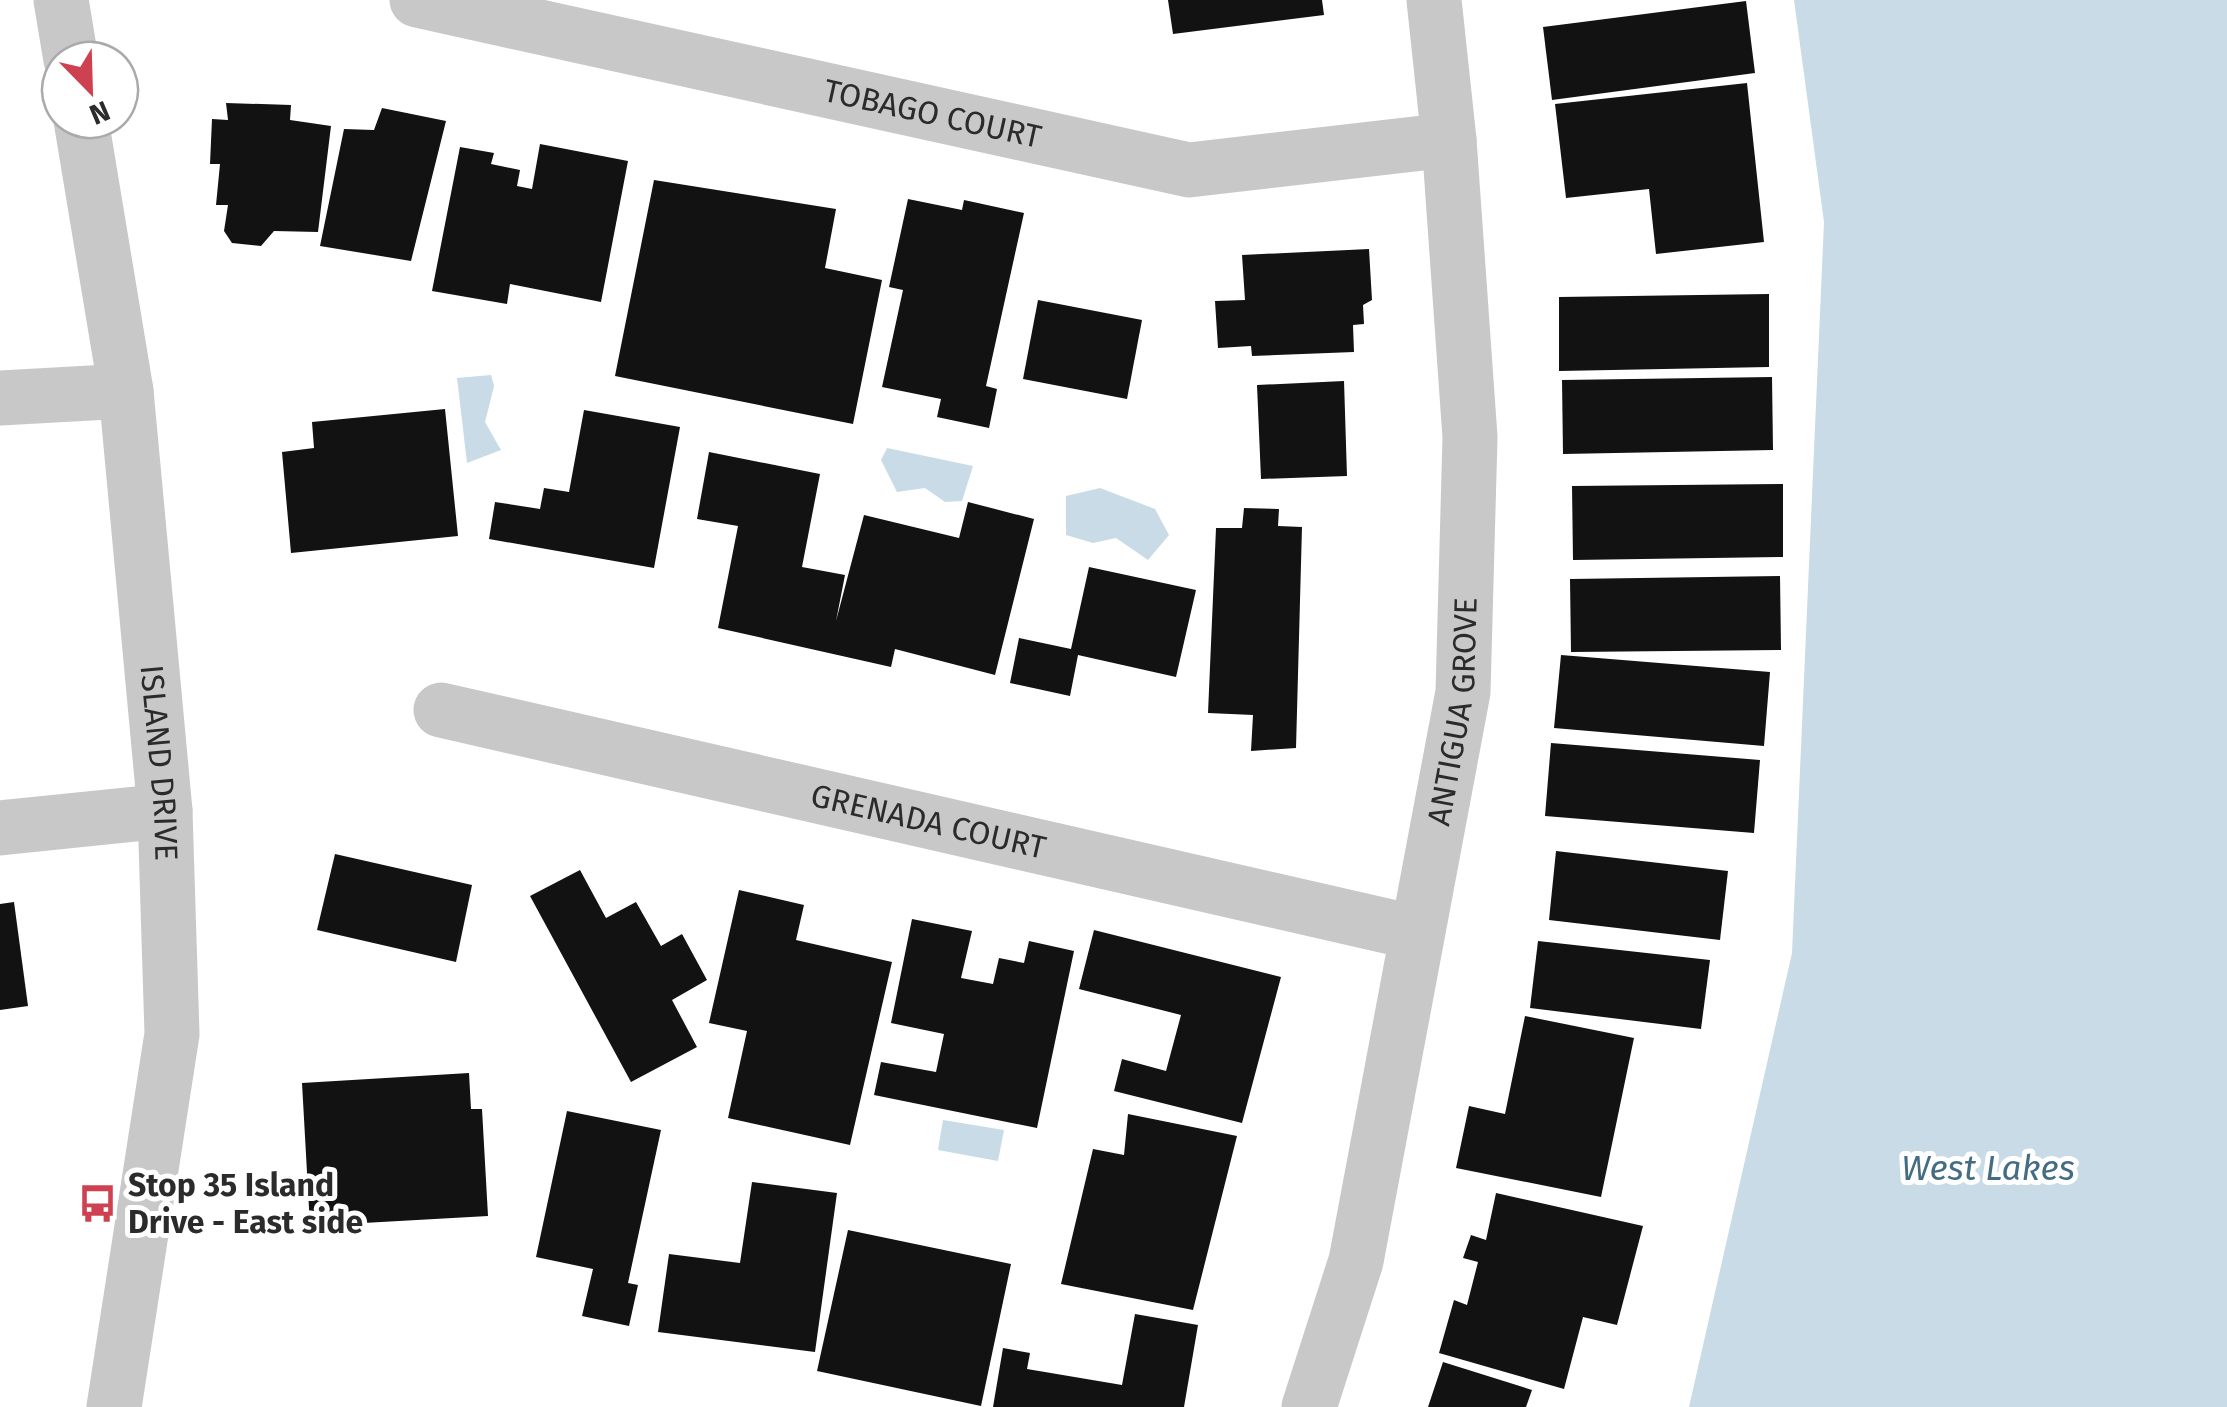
<svg xmlns="http://www.w3.org/2000/svg" width="2227" height="1407" font-family="'Fira Sans',sans-serif">
  <style>
    .water { fill: #c8dbe6 }
    .building { fill: #121212 }
    .lines { fill: none; stroke-linecap: round; stroke-linejoin: round }
    .minor { stroke: #c8c8c8; stroke-width: 55 }
    .labels { text-anchor: middle; dominant-baseline: central; stroke-width: 10; stroke-linejoin: round; paint-order: stroke }
    .street-label { font-size: 32px; fill: #2b2b2b; stroke: #fff }
    .poi-label { font-size: 32px; font-weight: bold; fill: #2b2b2b; stroke: #fff; text-anchor: start }
    .water-label { font-size: 35px; font-style: italic; fill: #446d83; stroke: #fff }
  </style>
  <rect width="100%" height="100%" fill="#fff"/>
  <g class="water">
    <path d="M 1794,0 L 2227,0 L 2227,1407 L 1689,1407 L 1792,953 L 1824,222 Z"/>
    <path d="M 491,375 L 494,386 L 485,422 L 501,450 L 467,463 L 457,378 Z"/>
    <path d="M 887,448 L 973,466 L 962,501 L 945,502 L 925,488 L 897,492 L 881,460 Z"/>
    <path d="M 1100,488 L 1155,509 L 1169,535 L 1148,560 L 1116,538 L 1093,543 L 1066,535 L 1066,496 Z"/>
    <path d="M 943,1120 L 1004,1130 L 998,1161 L 938,1150 Z"/>
  </g>
  <g class="building">
    <path d="M 1168,0 L 1322,0 L 1324,15 L 1173,34 Z"/>
    <path d="M 1746,1 L 1755,73 L 1552,100 L 1543,27 Z"/>
    <path d="M 1747,83 L 1764,242 L 1656,254 L 1649,189 L 1566,198 L 1555,104 Z"/>
    <path d="M 226,103 L 291,105 L 290,120 L 331,126 L 318,232 L 274,231 L 261,246 L 232,243 L 224,231 L 228,205 L 216,205 L 220,164 L 210,164 L 212,119 L 228,120 Z"/>
    <path d="M 382,108 L 446,121 L 411,261 L 320,246 L 344,129 L 374,130 Z"/>
    <path d="M 540,144 L 628,161 L 601,302 L 510,284 L 507,304 L 432,291 L 460,147 L 494,153 L 491,164 L 520,170 L 517,186 L 532,189 Z"/>
    <path d="M 654,180 L 836,209 L 825,268 L 882,280 L 853,424 L 615,376 Z"/>
    <path d="M 908,199 L 962,210 L 964,200 L 1024,213 L 986,386 L 997,389 L 989,428 L 937,417 L 941,399 L 882,387 L 903,290 L 889,287 Z"/>
    <path d="M 1369,249 L 1372,300 L 1363,305 L 1364,324 L 1353,325 L 1354,352 L 1252,356 L 1251,346 L 1218,348 L 1215,301 L 1245,300 L 1242,255 Z"/>
    <path d="M 1769,294 L 1769,367 L 1559,371 L 1559,297 Z"/>
    <path d="M 1038,300 L 1142,320 L 1127,399 L 1023,379 Z"/>
    <path d="M 1772,377 L 1773,450 L 1563,454 L 1562,380 Z"/>
    <path d="M 1344,381 L 1347,476 L 1261,479 L 1257,385 Z"/>
    <path d="M 445,409 L 458,536 L 291,553 L 282,452 L 314,448 L 312,422 Z"/>
    <path d="M 584,410 L 680,427 L 654,568 L 489,539 L 495,502 L 540,509 L 544,488 L 569,492 Z"/>
    <path d="M 709,452 L 820,474 L 802,567 L 845,575 L 836,621 L 864,515 L 959,538 L 968,502 L 1034,519 L 995,675 L 895,649 L 891,667 L 718,628 L 738,526 L 697,519 Z"/>
    <path d="M 1783,484 L 1783,557 L 1573,560 L 1572,486 Z"/>
    <path d="M 1244,508 L 1279,509 L 1278,526 L 1302,527 L 1296,748 L 1251,751 L 1253,715 L 1208,713 L 1216,528 L 1242,528 Z"/>
    <path d="M 1089,567 L 1196,590 L 1176,677 L 1078,655 L 1070,696 L 1010,683 L 1019,638 L 1071,649 Z"/>
    <path d="M 1780,576 L 1781,650 L 1571,652 L 1570,579 Z"/>
    <path d="M 1561,655 L 1770,672 L 1764,746 L 1554,728 Z"/>
    <path d="M 1551,743 L 1760,760 L 1754,833 L 1545,816 Z"/>
    <path d="M 1556,851 L 1728,871 L 1720,940 L 1549,920 Z"/>
    <path d="M 335,854 L 472,885 L 456,962 L 317,930 Z"/>
    <path d="M 580,870 L 606,918 L 636,902 L 661,946 L 682,934 L 707,980 L 672,1000 L 697,1047 L 631,1082 L 530,896 Z"/>
    <path d="M 739,890 L 804,905 L 796,940 L 892,962 L 850,1145 L 728,1118 L 747,1031 L 709,1023 Z"/>
    <path d="M 14,902 L 28,1006 L 0,1010 L 0,904 Z"/>
    <path d="M 912,919 L 972,931 L 961,978 L 993,984 L 999,958 L 1024,963 L 1029,941 L 1074,951 L 1037,1128 L 874,1095 L 881,1062 L 936,1072 L 944,1034 L 891,1023 Z"/>
    <path d="M 1094,930 L 1281,977 L 1242,1123 L 1114,1091 L 1122,1059 L 1166,1071 L 1181,1015 L 1079,989 Z"/>
    <path d="M 1538,941 L 1710,960 L 1701,1029 L 1530,1008 Z"/>
    <path d="M 1525,1016 L 1634,1038 L 1601,1197 L 1456,1168 L 1469,1106 L 1505,1114 Z"/>
    <path d="M 469,1073 L 471,1109 L 482,1109 L 488,1216 L 310,1226 L 302,1083 Z"/>
    <path d="M 567,1111 L 661,1130 L 628,1283 L 638,1285 L 629,1326 L 582,1316 L 593,1269 L 536,1257 Z"/>
    <path d="M 1128,1114 L 1237,1136 L 1193,1310 L 1061,1284 L 1093,1149 L 1124,1155 Z"/>
    <path d="M 752,1182 L 837,1193 L 815,1352 L 658,1332 L 669,1254 L 740,1263 Z"/>
    <path d="M 1496,1193 L 1643,1226 L 1617,1325 L 1583,1317 L 1564,1389 L 1439,1353 L 1454,1300 L 1467,1305 L 1478,1262 L 1463,1258 L 1471,1235 L 1486,1240 Z"/>
    <path d="M 848,1230 L 1011,1264 L 981,1406 L 817,1371 Z"/>
    <path d="M 1135,1314 L 1198,1325 L 1184,1407 L 993,1407 L 1003,1348 L 1030,1353 L 1027,1369 L 1122,1385 Z"/>
    <path d="M 1443,1362 L 1532,1390 L 1526,1407 L 1428,1407 Z"/>
  </g>
  <g class="lines">
    <g class="minor">
      <path d="M 61,0 L 71,60"/>
      <path id="s1" d="M 417,0 L 1189,170 L 1449,140"/>
      <path id="s2" d="M 81,120 L 126,391 L 165,811 L 172,1034 L 114,1407"/>
      <path d="M 0,398 L 126,391"/>
      <path id="s3" d="M 441,710 L 1417,933"/>
      <path d="M 0,828 L 165,811"/>
      <path id="s4" d="M 1309,1407 L 1356,1261 L 1463,692 L 1470,437 L 1449,140 L 1434,0"/>
    </g>
  </g>
  <defs>
    <symbol id="bus-bare" viewBox="-9 -9 18 18"><path d="M-5-6H5V4H4V6H2V4H-2V6H-4V4H-5ZM-3.5-4V0h7V-4ZM-3.5 1.2v1.5H-2V1.2ZM2 1.2v1.5H3.5V1.2Z" fill="#ce4151" stroke="#fff" stroke-width="2.5" paint-order="stroke"/></symbol>
  </defs>
  <g fill-rule="evenodd">
    <use href="#bus-bare" x="70" y="1176" width="55" height="55"/>
  </g>
  <g class="labels">
    <g class="street-label">
      <text stroke="none"><textPath href="#s1" startOffset="528">TOBAGO COURT</textPath></text>
      <text stroke="none"><textPath href="#s4" startOffset="712">ANTIGUA GROVE</textPath></text>
      <text stroke="none"><textPath href="#s2" startOffset="648">ISLAND DRIVE</textPath></text>
      <text stroke="none"><textPath href="#s3" startOffset="500">GRENADA COURT</textPath></text>
    </g>
    <g class="poi-label">
      <text x="128" y="1185">Stop 35 Island<tspan x="128" dy="37">Drive - East side</tspan></text>
    </g>
    <g class="water-label">
      <text x="1988" y="1168">West Lakes</text>
    </g>
  </g>
  <g transform="translate(90 90) rotate(157)"><circle r="48" fill="#ffffff" stroke="#aaaaaa" stroke-width="2.5"/>
  <path d="M0-8L18 38L0 25L-18 38Z" fill="#ce4151"/>
  <text y="-15" font-size="28" font-weight="bold" text-anchor="middle" fill="#2b2b2b">N</text>
  </g>
</svg>
